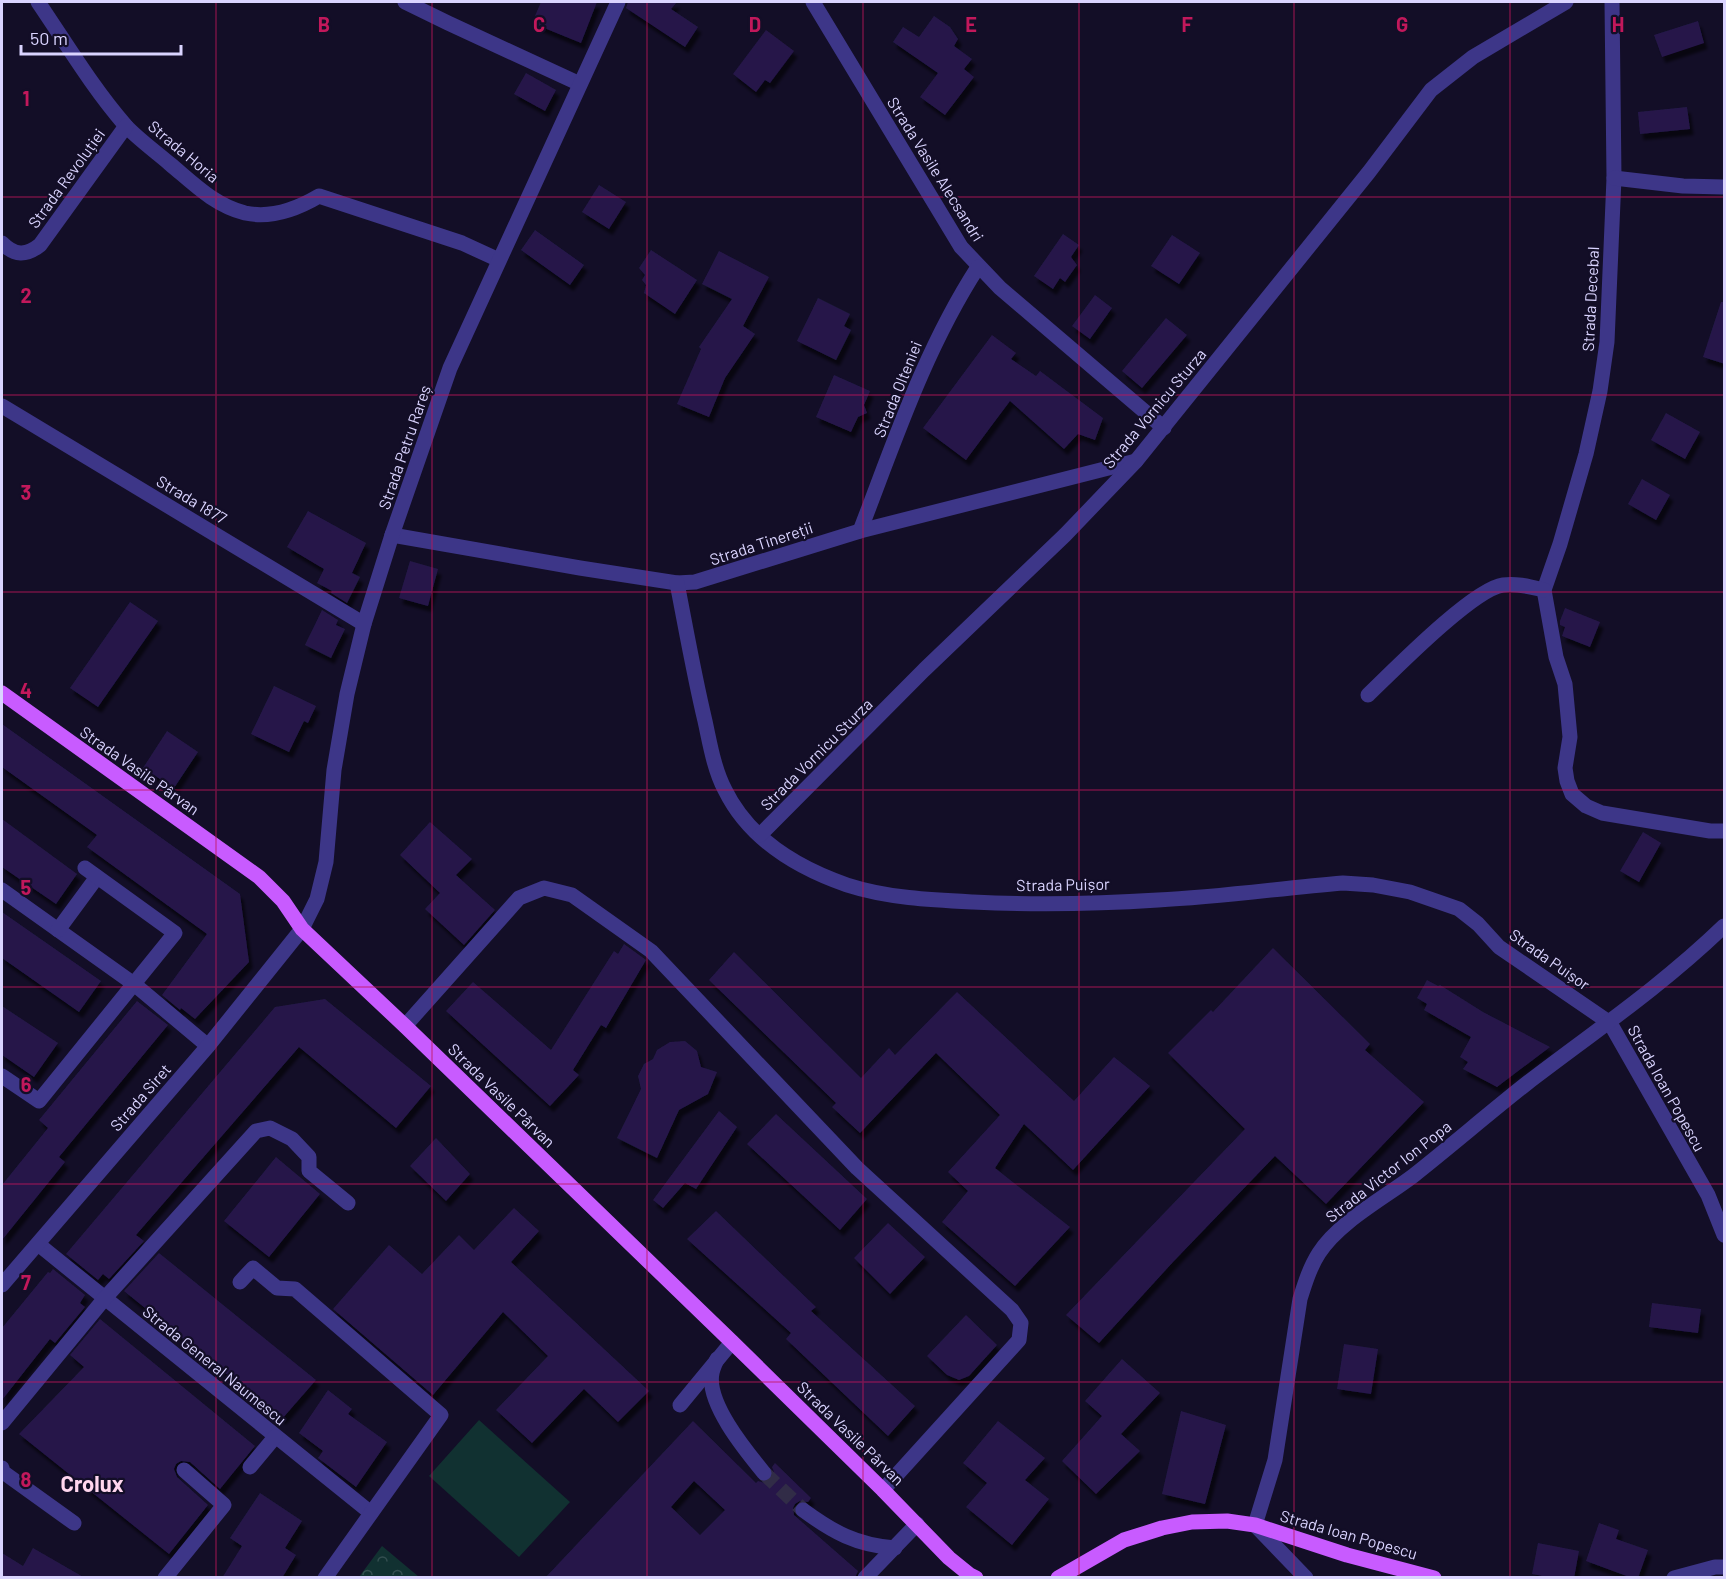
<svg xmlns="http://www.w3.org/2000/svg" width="1726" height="1579" font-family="Barlow,sans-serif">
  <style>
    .green { fill: #113131 }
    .park { fill: url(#park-crowns) }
    .building { fill: #251949; fill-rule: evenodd; filter: url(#shadow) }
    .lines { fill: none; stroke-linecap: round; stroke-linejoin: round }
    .minor-tunnel { stroke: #312c47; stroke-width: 15; stroke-dasharray: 15 8; stroke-linecap: butt }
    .minor { stroke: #3d3688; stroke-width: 15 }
    .major { stroke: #c85bff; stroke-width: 15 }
    .grid { fill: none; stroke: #c2185b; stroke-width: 1.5; stroke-opacity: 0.55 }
    .labels { text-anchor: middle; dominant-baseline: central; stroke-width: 4.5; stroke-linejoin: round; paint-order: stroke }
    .street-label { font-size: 16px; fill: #dad4ff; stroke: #130e27 }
    .district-label { font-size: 22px; font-weight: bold; fill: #ffd6ee; stroke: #130e27 }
    .grid-label { font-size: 20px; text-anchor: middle; font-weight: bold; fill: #c2185b; stroke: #130e27; stroke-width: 4.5; stroke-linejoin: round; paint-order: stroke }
  </style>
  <defs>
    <pattern id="park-crowns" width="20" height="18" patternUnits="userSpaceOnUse" patternTransform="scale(1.5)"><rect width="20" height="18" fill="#113131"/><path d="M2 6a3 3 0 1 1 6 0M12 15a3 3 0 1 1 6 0" fill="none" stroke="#334e50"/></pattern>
    <filter id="shadow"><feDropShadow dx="3.5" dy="6" stdDeviation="1.5" flood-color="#0009"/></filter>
  </defs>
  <rect width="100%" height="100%" fill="#130e27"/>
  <path class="green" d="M 479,1420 L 570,1502 L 519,1557 L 429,1476 Z"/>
  <path class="park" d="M 382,1546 L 419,1577 L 359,1577 Z"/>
  <g class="building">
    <path d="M 541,2 L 597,2 L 581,43 L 532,23 Z"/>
    <path d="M 628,2 L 677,2 L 671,9 L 698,27 L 685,47 L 626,8 Z"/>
    <path d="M 934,16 L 950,27 L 958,39 L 954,46 L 972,59 L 964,69 L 974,77 L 945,115 L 920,97 L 938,73 L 893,42 L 903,27 L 919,37 Z"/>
    <path d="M 1698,21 L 1704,43 L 1662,57 L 1654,35 Z"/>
    <path d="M 766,30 L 794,51 L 770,83 L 765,80 L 756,92 L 733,74 Z"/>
    <path d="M 526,73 L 556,90 L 545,111 L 514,94 Z"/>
    <path d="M 1687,107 L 1690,129 L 1640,134 L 1638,112 Z"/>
    <path d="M 599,185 L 626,202 L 609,229 L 582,212 Z"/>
    <path d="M 535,230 L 584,265 L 570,285 L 521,250 Z"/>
    <path d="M 1063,234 L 1079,245 L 1071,257 L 1077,265 L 1065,282 L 1060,278 L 1053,289 L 1034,276 Z"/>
    <path d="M 1172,235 L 1200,253 L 1179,284 L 1151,266 Z"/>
    <path d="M 651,250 L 697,280 L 675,314 L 644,293 L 646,285 L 642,280 L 645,275 L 639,268 Z"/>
    <path d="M 719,251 L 769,277 L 743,326 L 755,334 L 725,378 L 709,417 L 677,404 L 701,349 L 699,347 L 732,299 L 702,284 Z"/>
    <path d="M 1095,295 L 1112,308 L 1090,339 L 1072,326 Z"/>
    <path d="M 818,298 L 850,314 L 844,326 L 851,330 L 836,360 L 797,341 Z"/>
    <path d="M 1721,302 L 1725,302 L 1725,364 L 1703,357 Z"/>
    <path d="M 1166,318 L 1187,335 L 1142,388 L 1122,371 Z"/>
    <path d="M 992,335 L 1016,353 L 1011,359 L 1036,376 L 1040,371 L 1103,418 L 1095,440 L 1078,434 L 1064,449 L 1010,401 L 966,460 L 923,428 Z"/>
    <path d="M 834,375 L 870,391 L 864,405 L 867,413 L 858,417 L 851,432 L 816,417 Z"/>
    <path d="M 1666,413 L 1700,432 L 1685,459 L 1651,440 Z"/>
    <path d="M 1642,479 L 1670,495 L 1656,520 L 1628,504 Z"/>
    <path d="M 308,511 L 366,543 L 352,573 L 360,577 L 347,603 L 331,593 L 332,591 L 317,583 L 324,569 L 287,547 Z"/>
    <path d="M 410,561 L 438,569 L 428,606 L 399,598 Z"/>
    <path d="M 130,602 L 158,621 L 98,707 L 70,688 Z"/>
    <path d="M 1565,608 L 1600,622 L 1590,647 L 1562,636 L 1565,627 L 1560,625 L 1560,621 Z"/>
    <path d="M 322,610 L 338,620 L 336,625 L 345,629 L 331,658 L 305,645 Z"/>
    <path d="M 274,686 L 316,706 L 308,723 L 304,721 L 289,752 L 251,734 Z"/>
    <path d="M 2,724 L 240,894 L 249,962 L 195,1019 L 181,1008 L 180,1010 L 162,995 L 207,934 L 87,847 L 97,835 L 2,767 Z"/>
    <path d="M 167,731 L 198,752 L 174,788 L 143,768 Z"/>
    <path d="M 2,819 L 77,874 L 56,904 L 2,867 Z"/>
    <path d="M 430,822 L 472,859 L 456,875 L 495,910 L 464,945 L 425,909 L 440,893 L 400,855 Z"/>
    <path d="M 1643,832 L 1661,843 L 1639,882 L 1620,871 Z"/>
    <path d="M 2,912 L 101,981 L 79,1012 L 2,958 Z"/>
    <path d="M 624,944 L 646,960 L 606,1028 L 601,1025 L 573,1070 L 579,1075 L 550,1106 L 446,1011 L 473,982 L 551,1050 L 614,951 L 618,954 Z"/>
    <path d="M 1273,948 L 1370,1044 L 1365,1050 L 1424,1102 L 1326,1204 L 1275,1156 L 1173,1262 L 1099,1343 L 1066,1315 L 1245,1129 L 1168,1053 L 1211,1010 L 1213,1012 Z"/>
    <path d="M 734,952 L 861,1078 L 889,1048 L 895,1055 L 957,992 L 1074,1101 L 1114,1057 L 1150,1086 L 1073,1170 L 1024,1124 L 995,1168 L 1070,1227 L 1015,1286 L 942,1222 L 968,1191 L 948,1172 L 1000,1115 L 936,1053 L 860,1133 L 832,1107 L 836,1103 L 709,980 Z"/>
    <path d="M 1427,980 L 1438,986 L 1440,985 L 1483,1012 L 1550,1047 L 1497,1087 L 1463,1069 L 1468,1062 L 1460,1057 L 1471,1037 L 1424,1010 L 1427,1004 L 1417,998 Z"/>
    <path d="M 325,999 L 431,1086 L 396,1128 L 299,1047 L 136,1235 L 144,1241 L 109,1279 L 103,1274 L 98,1280 L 66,1254 L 275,1007 Z"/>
    <path d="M 137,1001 L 168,1025 L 59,1157 L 65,1162 L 2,1240 L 2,1185 L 48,1128 L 39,1120 Z"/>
    <path d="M 2,1006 L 58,1043 L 34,1077 L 2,1055 Z"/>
    <path d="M 685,1041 L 697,1051 L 701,1067 L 717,1072 L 708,1094 L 679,1110 L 657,1158 L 617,1138 L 641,1089 L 638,1076 L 644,1064 L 653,1059 L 657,1050 L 670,1042 Z"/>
    <path d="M 719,1111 L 737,1127 L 696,1189 L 685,1183 L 663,1208 L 653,1200 Z"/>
    <path d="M 776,1114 L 867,1199 L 840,1230 L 747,1144 Z"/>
    <path d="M 436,1138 L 470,1174 L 446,1201 L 410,1166 Z"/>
    <path d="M 276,1157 L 320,1194 L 269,1257 L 224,1221 Z"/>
    <path d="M 514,1208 L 539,1231 L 511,1262 L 649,1391 L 618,1422 L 584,1389 L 532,1443 L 496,1410 L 548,1356 L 503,1312 L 433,1395 L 333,1309 L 389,1245 L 422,1274 L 459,1235 L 474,1250 Z"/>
    <path d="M 716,1211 L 816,1307 L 811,1311 L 915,1406 L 888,1436 L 786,1339 L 791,1333 L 687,1239 Z"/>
    <path d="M 888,1223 L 925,1257 L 890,1294 L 854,1258 Z"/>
    <path d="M 159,1253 L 316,1380 L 282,1419 L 124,1291 Z"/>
    <path d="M 53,1269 L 85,1295 L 80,1303 L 85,1307 L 55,1343 L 50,1339 L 2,1400 L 2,1328 L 48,1272 L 50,1273 Z"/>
    <path d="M 1652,1303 L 1701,1309 L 1698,1333 L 1649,1327 Z"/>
    <path d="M 966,1315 L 997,1345 L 969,1376 L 959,1380 L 947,1375 L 927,1356 Z"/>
    <path d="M 100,1319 L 255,1446 L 220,1489 L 190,1462 L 181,1461 L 176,1464 L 174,1469 L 177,1477 L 208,1505 L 169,1554 L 19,1434 L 84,1367 L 70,1355 Z"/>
    <path d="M 1344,1344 L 1378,1349 L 1371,1394 L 1337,1389 Z"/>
    <path d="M 1122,1359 L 1160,1393 L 1121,1434 L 1140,1451 L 1096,1494 L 1062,1461 L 1102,1416 L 1085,1401 Z"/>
    <path d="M 328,1390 L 352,1409 L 348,1414 L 387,1442 L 356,1487 L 318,1458 L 323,1451 L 299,1433 Z"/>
    <path d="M 1181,1411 L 1226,1425 L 1205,1504 L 1162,1494 Z"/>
    <path d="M 693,1421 L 756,1483 L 758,1481 L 765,1483 L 771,1480 L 774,1472 L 772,1467 L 775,1463 L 811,1498 L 808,1502 L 800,1501 L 795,1504 L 793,1508 L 794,1515 L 858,1571 L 855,1578 L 545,1578 ZM 694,1481 L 725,1510 L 700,1535 L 671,1507 Z"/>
    <path d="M 998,1421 L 1045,1458 L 1025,1480 L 1049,1499 L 1012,1545 L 966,1507 L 987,1483 L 963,1463 Z"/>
    <path d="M 260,1493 L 302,1521 L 285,1548 L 296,1555 L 282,1578 L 222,1578 L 242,1546 L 230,1538 Z"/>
    <path d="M 1599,1523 L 1619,1530 L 1616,1539 L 1648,1550 L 1638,1578 L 1632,1578 L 1586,1561 Z"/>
    <path d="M 1538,1543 L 1579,1551 L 1574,1578 L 1553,1578 L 1532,1574 Z"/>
    <path d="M 33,1548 L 85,1578 L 2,1578 L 2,1553 L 23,1566 Z"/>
  </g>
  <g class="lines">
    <path class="minor-tunnel" d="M 764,1473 L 803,1510"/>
    <g class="minor">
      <path d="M 38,2 C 66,43 92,87 125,125 C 138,139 155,151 170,164 C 194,184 214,205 245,213 C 272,219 297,209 319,196 L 462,243 L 499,260"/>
      <path d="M 405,2 L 448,23 L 580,84"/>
      <path d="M 813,2 L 961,247 L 1000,288 L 1164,428"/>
      <path d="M 1612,2 L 1614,178 L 1607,342 L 1600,391 L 1586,454 L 1560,544 L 1544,590 L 1556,657 L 1565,684 L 1570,737 L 1565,768 L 1567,781 L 1572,794 L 1586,806 L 1602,813 L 1710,831 L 1724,831"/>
      <path d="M 1614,178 L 1683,186 L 1724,187"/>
      <path d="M 2,243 C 15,256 26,256 40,245 L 126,126"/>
      <path d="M 2,406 L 364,624"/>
      <path d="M 860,531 C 895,440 925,349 978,267"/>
      <path d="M 392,535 L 580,568 L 677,583 L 695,582 L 860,531 L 1136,461"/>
      <path d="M 677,583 C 686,629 694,675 705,721 C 710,744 714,769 725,790 C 749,839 798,868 847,885 C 887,898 931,900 973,902 C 1035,905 1096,904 1158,900 C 1220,897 1282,888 1343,883 L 1373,885 L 1410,892 L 1459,909 L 1478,924 L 1499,947 L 1610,1023 L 1708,1195 L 1724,1235"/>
      <path d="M 1368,695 C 1393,671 1473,589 1503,585 C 1517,583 1531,587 1544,590"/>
      <path d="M 760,835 L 924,670 L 1065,535 L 1136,461 L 1369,172 L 1431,90 L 1473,57 L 1566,2"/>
      <path d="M 2,890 L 134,984 L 208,1046"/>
      <path d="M 58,930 L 97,877"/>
      <path d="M 405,1026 L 519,898 L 544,888 L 572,895 L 651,951 L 857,1168 L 1012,1310 L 1021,1323 L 1019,1340 L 883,1490"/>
      <path d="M 2,1076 L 39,1101 L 175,933 L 85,868"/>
      <path d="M 38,1244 L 371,1513"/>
      <path d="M 240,1282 L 253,1268 L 277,1288 L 295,1289 L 441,1415 L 325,1578"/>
      <path d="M 2,1285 L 208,1046 L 302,929 L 317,899 L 326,862 L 334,770 L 347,694 L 364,624 L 392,535 L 450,368 L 618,2"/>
      <path d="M 717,1359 C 715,1364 713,1368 712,1373 C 706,1403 746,1451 764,1473"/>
      <path d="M 680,1405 L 732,1342"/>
      <path d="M 2,1423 L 105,1298 L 256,1131 L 270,1128 L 292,1139 L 309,1157 L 309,1171 L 348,1203"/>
      <path d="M 250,1467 L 275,1437"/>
      <path d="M 2,1468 L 3,1472 L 74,1523"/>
      <path d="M 803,1510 C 833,1532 856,1545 895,1548"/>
      <path d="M 165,1578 L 224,1505 L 184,1470"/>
      <path d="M 865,1578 L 917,1524"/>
      <path d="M 1306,1578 L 1255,1525 L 1275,1460 L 1300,1299 C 1305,1283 1310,1267 1319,1253 C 1339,1222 1384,1198 1413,1176 C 1451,1146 1488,1114 1526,1084 C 1594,1032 1663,985 1724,926"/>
      <path d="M 1674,1578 L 1715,1567 L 1724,1567"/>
    </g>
    <g class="major">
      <path d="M 2,693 L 259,877 L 283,901 L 302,929 L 405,1026 L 732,1342 L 883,1490 L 949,1558 L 970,1575 L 976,1578"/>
      <path d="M 1058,1578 L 1124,1540 L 1162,1528 L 1192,1522 L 1227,1521 L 1255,1525 L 1347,1555 L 1434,1578"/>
    </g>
  </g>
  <path class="grid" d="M 216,2 L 216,1578M 432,2 L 432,1578M 647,2 L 647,1578M 863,2 L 863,1578M 1079,2 L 1079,1578M 1294,2 L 1294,1578M 1510,2 L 1510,1578M 2,197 L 1724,197M 2,395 L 1724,395M 2,592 L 1724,592M 2,790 L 1724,790M 2,987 L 1724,987M 2,1184 L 1724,1184M 2,1382 L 1724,1382"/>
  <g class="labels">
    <g class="street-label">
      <text transform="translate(184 151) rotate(40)">Strada Horia</text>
      <text transform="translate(936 169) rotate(58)">Strada Vasile Alecsandri</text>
      <text transform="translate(66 178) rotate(-54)">Strada Revoluției</text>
      <text transform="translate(1590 299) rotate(-87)">Strada Decebal</text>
      <text transform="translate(897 389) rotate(-68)">Strada Olteniei</text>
      <text transform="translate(1154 408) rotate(-50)">Strada Vornicu Sturza</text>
      <text transform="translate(404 447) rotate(-71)">Strada Petru Rareș</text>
      <text transform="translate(192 499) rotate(31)">Strada 1877</text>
      <text transform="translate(761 543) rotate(-18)">Strada Tinereții</text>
      <text transform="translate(816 754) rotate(-45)">Strada Vornicu Sturza</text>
      <text transform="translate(140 770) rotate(35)">Strada Vasile Pârvan</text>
      <text transform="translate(1063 884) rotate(-1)">Strada Puișor</text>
      <text transform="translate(1550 959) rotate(35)">Strada Puișor</text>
      <text transform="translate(1667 1088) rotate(61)">Strada Ioan Popescu</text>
      <text transform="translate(502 1095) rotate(44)">Strada Vasile Pârvan</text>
      <text transform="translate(140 1097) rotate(-49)">Strada Siret</text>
      <text transform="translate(1388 1171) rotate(-38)">Strada Victor Ion Popa</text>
      <text transform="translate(215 1365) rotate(39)">Strada General Naumescu</text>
      <text transform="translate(851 1433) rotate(44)">Strada Vasile Pârvan</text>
      <text transform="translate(1349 1534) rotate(16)">Strada Ioan Popescu</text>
    </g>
    <g class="district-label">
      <text x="92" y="1483">Crolux</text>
    </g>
  </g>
  <g class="grid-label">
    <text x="324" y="32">B</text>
    <text x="539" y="32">C</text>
    <text x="755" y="32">D</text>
    <text x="971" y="32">E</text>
    <text x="1187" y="32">F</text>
    <text x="1402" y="32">G</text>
    <text x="1618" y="32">H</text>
    <text x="26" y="106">1</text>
    <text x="26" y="303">2</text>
    <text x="26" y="500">3</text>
    <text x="26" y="698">4</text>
    <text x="26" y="895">5</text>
    <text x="26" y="1092">6</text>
    <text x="26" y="1290">7</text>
    <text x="26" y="1487">8</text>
  </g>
  <rect width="1726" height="1579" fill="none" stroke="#dad4ff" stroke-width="6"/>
  <path d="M21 45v9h160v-9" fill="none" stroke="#dad4ff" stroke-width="3"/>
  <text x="30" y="45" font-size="18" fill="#dad4ff" stroke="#130e27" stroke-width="4.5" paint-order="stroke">50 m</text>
</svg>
